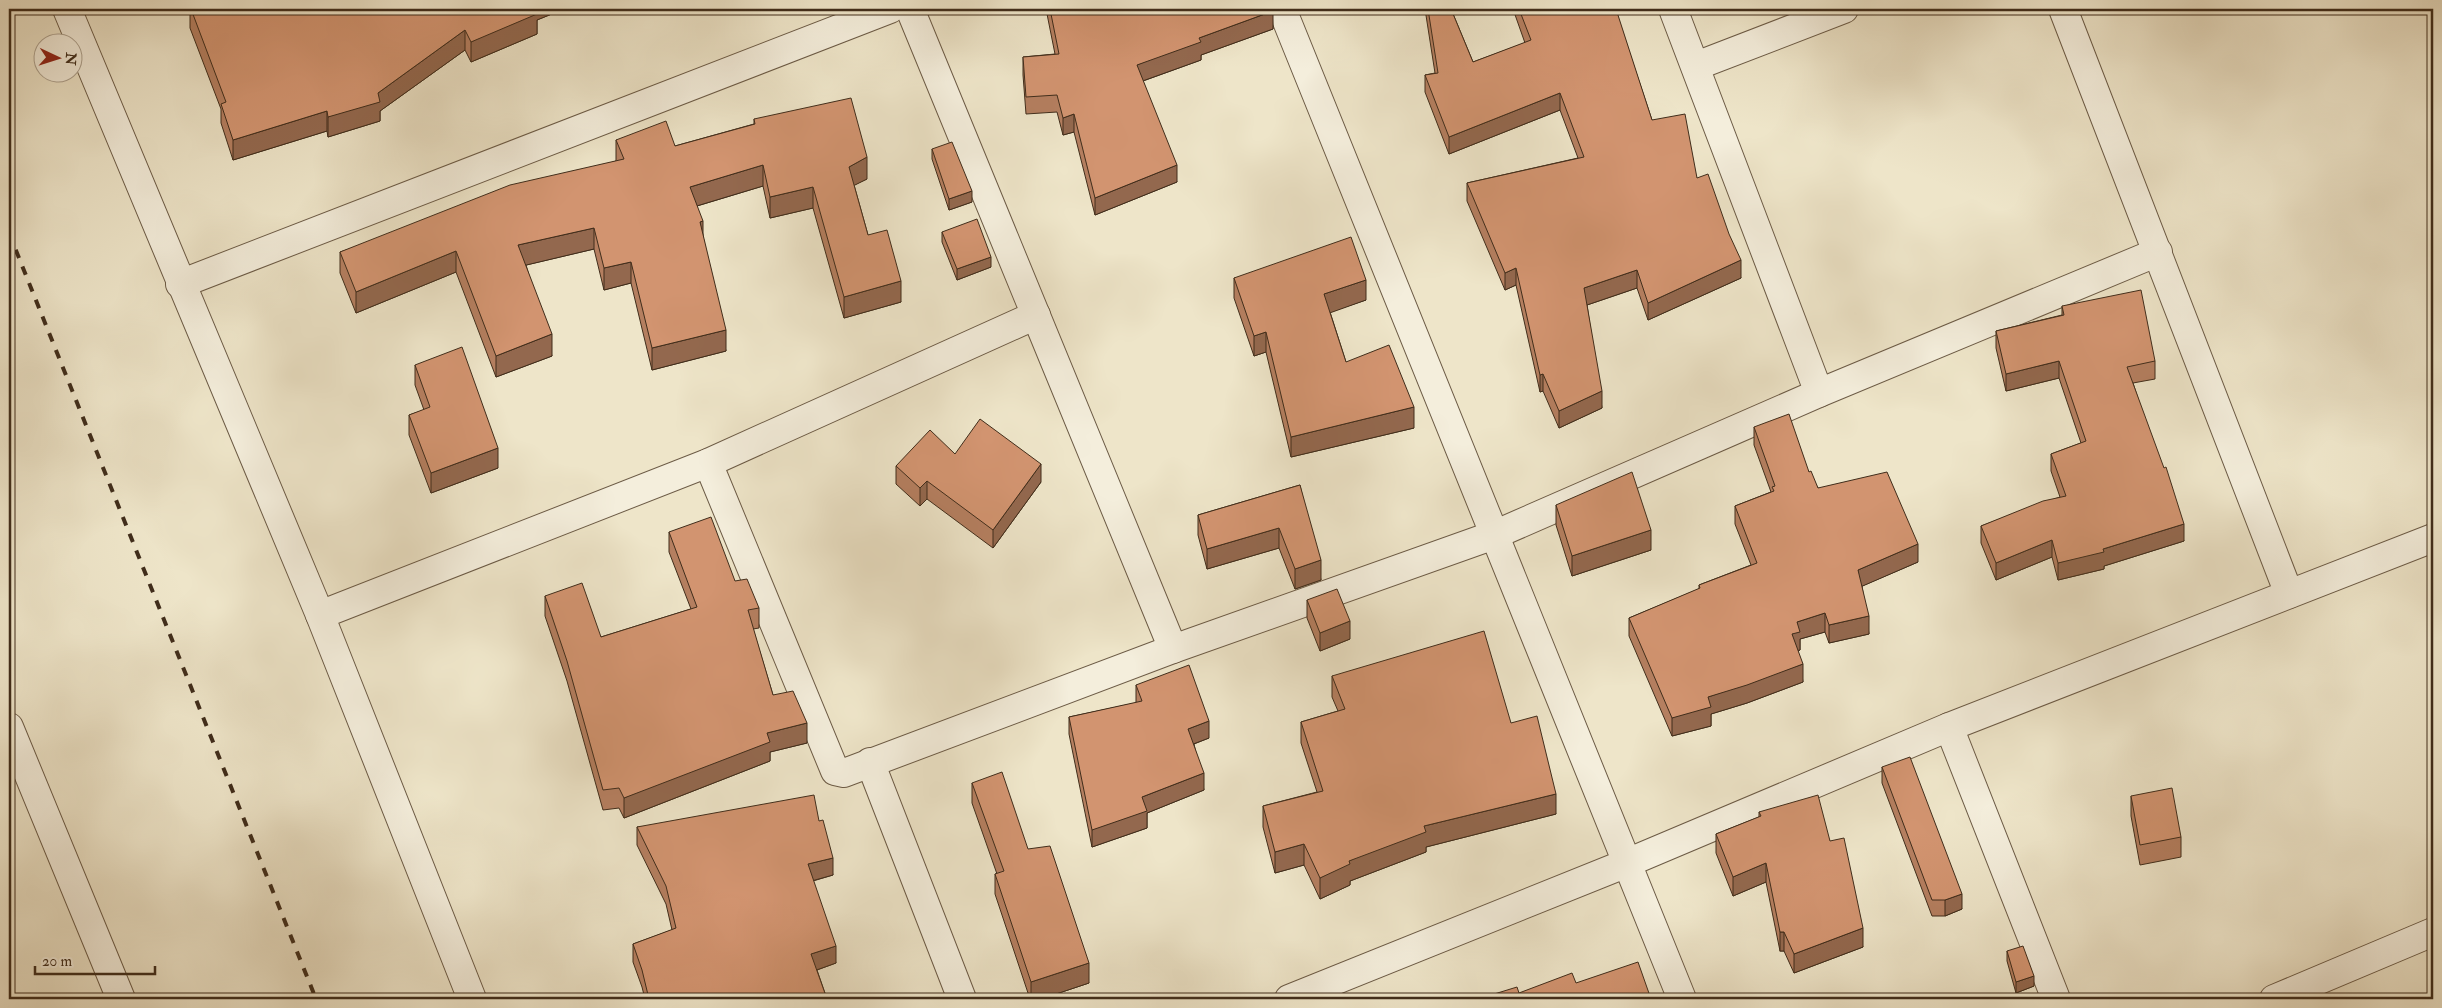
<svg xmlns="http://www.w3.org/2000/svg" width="2442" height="1008" font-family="'IM FELL Double Pica',serif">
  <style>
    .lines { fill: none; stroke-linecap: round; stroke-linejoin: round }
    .minor-casing { stroke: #6c5b46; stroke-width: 30 }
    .minor { stroke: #f4eedc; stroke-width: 28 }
    .rail { stroke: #402d1b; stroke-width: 4; stroke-dasharray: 9 9; stroke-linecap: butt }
    .wall { fill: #b57f60; stroke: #402d1b }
    .shaded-wall { fill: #93684e; stroke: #402d1b }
    .building { fill: #d29470; stroke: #402d1b }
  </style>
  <rect width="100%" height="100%" fill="#eee5c9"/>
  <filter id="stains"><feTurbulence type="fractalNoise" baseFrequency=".004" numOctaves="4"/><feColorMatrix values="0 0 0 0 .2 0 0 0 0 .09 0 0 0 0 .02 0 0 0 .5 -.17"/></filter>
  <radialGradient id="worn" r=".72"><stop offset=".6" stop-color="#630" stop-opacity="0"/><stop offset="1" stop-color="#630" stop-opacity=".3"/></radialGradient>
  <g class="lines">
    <defs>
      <g id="minor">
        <path d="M 67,9 L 320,615 L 472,999"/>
        <path d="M 910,9 L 1173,649"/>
        <path d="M 1282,9 L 1682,999"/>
        <path d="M 1673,9 L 1819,393"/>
        <path d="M 2063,9 L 2289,594"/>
        <path d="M 1696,66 L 1844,9"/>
        <path d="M 180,284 L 890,9"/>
        <path d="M 708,463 L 835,771 L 844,773 L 1173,649 L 1494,535 L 1819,393 L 2158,252"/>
        <path d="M 320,615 L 708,463 L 1036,315"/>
        <path d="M 9,727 L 121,999"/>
        <path d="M 1949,727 L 2056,999"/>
        <path d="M 870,762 L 962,999"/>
        <path d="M 1289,999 L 1627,863 L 1949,727 L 2433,538"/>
        <path d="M 2274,999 L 2433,932"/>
      </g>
    </defs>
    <use href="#minor" class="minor-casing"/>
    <use href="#minor" class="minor"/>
    <path class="rail" d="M 9,233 L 316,999"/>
  </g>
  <g class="wall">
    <path d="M 190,9 L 564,9 L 537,20 L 537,34 L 471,62 L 465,50 L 380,111 L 380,121 L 328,137 L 327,131 L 233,160 L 221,123 L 221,109 L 190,28 Z"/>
    <path d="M 1046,9 L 1272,9 L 1273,29 L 1201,55 L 1201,60 L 1143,81 L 1177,182 L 1095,215 L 1074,132 L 1063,135 L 1057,112 L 1026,114 L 1023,75 L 1023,57 L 1055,54 Z"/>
    <path d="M 1425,9 L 1451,9 L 1473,62 L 1525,43 L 1513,9 L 1633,9 L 1633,10 L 1617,15 L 1652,120 L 1697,178 L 1741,278 L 1648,320 L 1637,288 L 1587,305 L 1602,408 L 1559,428 L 1543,391 L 1540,392 L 1516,285 L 1505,290 L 1467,201 L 1467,183 L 1578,158 L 1560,110 L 1449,154 L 1425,92 L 1425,75 L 1435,73 Z"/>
    <path d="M 754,119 L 867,179 L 854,185 L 868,235 L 901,302 L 844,318 L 813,208 L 770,218 L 763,186 L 697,206 L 726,351 L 652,370 L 631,283 L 604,290 L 594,249 L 526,265 L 552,356 L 496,377 L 456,272 L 356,313 L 340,273 L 340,252 L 616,161 L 616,140 L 675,146 L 754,124 Z"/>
    <path d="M 932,149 L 972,202 L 949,210 L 932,159 Z"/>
    <path d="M 942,232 L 991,267 L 957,280 L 942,242 Z"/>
    <path d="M 1234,278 L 1366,300 L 1330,312 L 1346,362 L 1414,428 L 1291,457 L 1266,352 L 1254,356 L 1234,298 Z"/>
    <path d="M 2062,306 L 2155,361 L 2155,379 L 2133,383 L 2184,541 L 2104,566 L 2104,569 L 2058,580 L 2052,557 L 1996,580 L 1981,543 L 1981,526 L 2060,497 L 2051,471 L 2051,454 L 2081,443 L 2059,378 L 2006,391 L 1996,348 L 1996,331 L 2062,315 Z"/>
    <path d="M 415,365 L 498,468 L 431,493 L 409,435 L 409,415 L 424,410 L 415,385 Z"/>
    <path d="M 1754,427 L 1809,472 L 1818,488 L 1918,562 L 1862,586 L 1869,634 L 1829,643 L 1825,632 L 1800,639 L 1800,650 L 1798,651 L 1803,682 L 1747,703 L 1711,714 L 1711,726 L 1672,736 L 1629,636 L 1629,618 L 1699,589 L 1699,585 L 1751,565 L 1735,524 L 1735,506 L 1771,492 L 1754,445 Z"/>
    <path d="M 955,454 L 1041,482 L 993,548 L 927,499 L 920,506 L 896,484 L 896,466 Z"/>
    <path d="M 1300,485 L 1321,580 L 1295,589 L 1279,548 L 1207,569 L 1198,535 L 1198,515 Z"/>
    <path d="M 1556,505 L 1651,550 L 1572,576 L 1556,525 Z"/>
    <path d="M 669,532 L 735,581 L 759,608 L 759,628 L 753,629 L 773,695 L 807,743 L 770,752 L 770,761 L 624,818 L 619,808 L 603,810 L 567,681 L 545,616 L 545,596 L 601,637 L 691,609 L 669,552 Z"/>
    <path d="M 1307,600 L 1350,639 L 1320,651 L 1307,618 Z"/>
    <path d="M 1332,676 L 1511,723 L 1556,814 L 1426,847 L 1426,852 L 1350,881 L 1350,885 L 1320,899 L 1304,865 L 1275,873 L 1263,827 L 1263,806 L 1317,792 L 1301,743 L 1301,722 L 1338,711 L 1332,697 Z"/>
    <path d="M 1136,685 L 1209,738 L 1194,744 L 1204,790 L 1147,813 L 1147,828 L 1092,847 L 1069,734 L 1069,717 L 1136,703 Z"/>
    <path d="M 1882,767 L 1962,909 L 1945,916 L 1932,916 L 1882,783 Z"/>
    <path d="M 972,783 L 1089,983 L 1041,999 L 1030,999 L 995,894 L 995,874 L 997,874 L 972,803 Z"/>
    <path d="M 2131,796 L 2181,837 L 2181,857 L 2140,865 L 2131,816 Z"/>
    <path d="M 1759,812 L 1830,841 L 1863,947 L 1794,973 L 1784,951 L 1780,951 L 1766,882 L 1733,896 L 1716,853 L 1716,834 L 1759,817 Z"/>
    <path d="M 819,821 L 833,875 L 813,881 L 836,963 L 817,970 L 827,999 L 645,999 L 642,987 L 633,962 L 633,944 L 672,930 L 666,904 L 637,845 L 637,827 Z"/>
    <path d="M 2007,951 L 2034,986 L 2016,993 L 2007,961 Z"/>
  </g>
  <g class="shaded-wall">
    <path d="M 534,9 L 564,9 L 537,20 L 537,34 L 471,62 L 471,42 Z"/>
    <path d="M 1612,9 L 1633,9 L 1633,10 L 1612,16 Z"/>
    <path d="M 1273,11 L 1273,29 L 1201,55 L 1201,60 L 1137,83 L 1137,65 L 1199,38 Z"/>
    <path d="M 465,30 L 465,50 L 380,111 L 380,121 L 328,137 L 328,117 L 378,93 Z"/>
    <path d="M 1560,93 L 1560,110 L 1449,154 L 1449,137 Z"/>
    <path d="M 327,111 L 327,131 L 233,160 L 233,140 Z"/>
    <path d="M 1074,114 L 1074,132 L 1063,135 L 1063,118 Z"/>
    <path d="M 867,157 L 867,179 L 849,188 L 849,167 Z"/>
    <path d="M 763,165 L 763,186 L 690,208 L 690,187 Z"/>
    <path d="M 1177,165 L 1177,182 L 1095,215 L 1095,198 Z"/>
    <path d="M 813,187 L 813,208 L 770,218 L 770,197 Z"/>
    <path d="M 972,191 L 972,202 L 949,210 L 949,199 Z"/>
    <path d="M 703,221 L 703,242 L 700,222 Z"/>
    <path d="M 594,228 L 594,249 L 518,267 L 518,245 Z"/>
    <path d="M 456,251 L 456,272 L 356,313 L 356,292 Z"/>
    <path d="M 991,257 L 991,267 L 957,280 L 957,269 Z"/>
    <path d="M 1741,260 L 1741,278 L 1648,320 L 1648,303 Z"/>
    <path d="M 631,262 L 631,283 L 604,290 L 604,268 Z"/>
    <path d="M 1516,268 L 1516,285 L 1505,290 L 1505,273 Z"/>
    <path d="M 1637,270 L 1637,288 L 1584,306 L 1584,288 Z"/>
    <path d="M 1366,280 L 1366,300 L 1324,315 L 1324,294 Z"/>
    <path d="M 901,281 L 901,302 L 844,318 L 844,297 Z"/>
    <path d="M 726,330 L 726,351 L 652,370 L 652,348 Z"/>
    <path d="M 1266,332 L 1266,352 L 1254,356 L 1254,336 Z"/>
    <path d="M 552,334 L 552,356 L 496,377 L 496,356 Z"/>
    <path d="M 2059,361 L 2059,378 L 2006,391 L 2006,374 Z"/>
    <path d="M 1543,374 L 1543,391 L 1540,392 L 1540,375 Z"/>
    <path d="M 1602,391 L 1602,408 L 1559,428 L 1559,411 Z"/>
    <path d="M 1414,407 L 1414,428 L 1291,457 L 1291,437 Z"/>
    <path d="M 14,423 L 14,433 L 9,435 L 9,425 Z"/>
    <path d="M 498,448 L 498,468 L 431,493 L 431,473 Z"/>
    <path d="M 1041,464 L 1041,482 L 993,548 L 993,530 Z"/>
    <path d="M 927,481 L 927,499 L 920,506 L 920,488 Z"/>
    <path d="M 2184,524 L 2184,541 L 2104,566 L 2104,569 L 2058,580 L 2058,563 Z"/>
    <path d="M 1279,528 L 1279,548 L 1207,569 L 1207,549 Z"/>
    <path d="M 1651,530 L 1651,550 L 1572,576 L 1572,556 Z"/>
    <path d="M 2052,540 L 2052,557 L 1996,580 L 1996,563 Z"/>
    <path d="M 1918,544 L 1918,562 L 1858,588 L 1858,570 Z"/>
    <path d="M 1321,560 L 1321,580 L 1295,589 L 1295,569 Z"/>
    <path d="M 1825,613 L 1825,632 L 1800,639 L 1800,650 L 1792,652 L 1792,634 L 1797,622 Z"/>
    <path d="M 1869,616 L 1869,634 L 1829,643 L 1829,625 Z"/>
    <path d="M 1350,621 L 1350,639 L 1320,651 L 1320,633 Z"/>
    <path d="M 1803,664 L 1803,682 L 1747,703 L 1711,714 L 1711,726 L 1672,736 L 1672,718 L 1708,697 Z"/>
    <path d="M 1209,721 L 1209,738 L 1188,746 L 1188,729 Z"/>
    <path d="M 807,723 L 807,743 L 770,752 L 770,761 L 624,818 L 624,798 L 767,733 Z"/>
    <path d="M 1204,773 L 1204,790 L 1147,813 L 1147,828 L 1092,847 L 1092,830 L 1142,797 Z"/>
    <path d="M 1556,794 L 1556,814 L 1426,847 L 1426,852 L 1350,881 L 1350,885 L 1320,899 L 1320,878 L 1349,861 L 1424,826 Z"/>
    <path d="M 1304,844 L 1304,865 L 1275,873 L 1275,852 Z"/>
    <path d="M 833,858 L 833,875 L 808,882 L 808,864 Z"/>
    <path d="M 1766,863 L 1766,882 L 1733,896 L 1733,877 Z"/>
    <path d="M 1962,894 L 1962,909 L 1945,916 L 1945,900 Z"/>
    <path d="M 1863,928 L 1863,947 L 1794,973 L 1794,954 Z"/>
    <rect x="1780" y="932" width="4" height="19"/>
    <path d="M 836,946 L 836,963 L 811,972 L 811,954 Z"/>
    <path d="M 1089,963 L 1089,983 L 1041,999 L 1031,999 L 1031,982 Z"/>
    <path d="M 2034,976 L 2034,986 L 2016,993 L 2016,982 Z"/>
  </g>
  <g class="building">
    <path d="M 191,9 L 535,9 L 537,14 L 471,42 L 465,30 L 378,93 L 380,102 L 328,117 L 327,111 L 233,140 L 221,104 L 226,102 Z"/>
    <path d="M 1050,9 L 1272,9 L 1273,11 L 1199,38 L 1201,42 L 1137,65 L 1177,165 L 1095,198 L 1074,114 L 1063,118 L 1057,95 L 1026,97 L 1023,57 L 1059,54 Z"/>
    <path d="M 1428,9 L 1451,9 L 1473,62 L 1531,40 L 1519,9 L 1616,9 L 1652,120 L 1685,114 L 1697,178 L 1708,174 L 1729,234 L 1741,260 L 1648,303 L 1637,270 L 1584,288 L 1602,391 L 1559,411 L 1543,374 L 1540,375 L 1516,268 L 1505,273 L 1467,183 L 1584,157 L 1560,93 L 1449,137 L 1425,75 L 1438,73 Z"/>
    <path d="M 851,98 L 867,157 L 849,167 L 868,235 L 887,230 L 901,281 L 844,297 L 813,187 L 770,197 L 763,165 L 690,187 L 703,221 L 700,222 L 726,330 L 652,348 L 631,262 L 604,268 L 594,228 L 518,245 L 552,334 L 496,356 L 456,251 L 356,292 L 340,252 L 510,185 L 624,159 L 616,140 L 666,121 L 675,146 L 755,124 L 754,119 Z"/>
    <path d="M 952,142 L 972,191 L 949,199 L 932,149 Z"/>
    <path d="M 977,219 L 991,257 L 957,269 L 942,232 Z"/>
    <path d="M 1351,237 L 1366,280 L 1324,294 L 1346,362 L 1389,345 L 1414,407 L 1291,437 L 1266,332 L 1254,336 L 1234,278 Z"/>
    <path d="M 2141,290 L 2155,361 L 2127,367 L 2164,468 L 2166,467 L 2184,524 L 2103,549 L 2104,552 L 2058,563 L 2052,540 L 1996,563 L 1981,526 L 2043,501 L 2066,496 L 2051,454 L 2086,441 L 2059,361 L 2006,374 L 1996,331 L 2064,315 L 2062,306 Z"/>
    <path d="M 462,347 L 498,448 L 431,473 L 409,415 L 430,407 L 415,365 Z"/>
    <path d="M 9,411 L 14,423 L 9,425 Z"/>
    <path d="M 1789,414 L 1809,472 L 1811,471 L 1818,488 L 1887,472 L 1918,544 L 1858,570 L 1869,616 L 1829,625 L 1825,613 L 1797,622 L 1800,632 L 1792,634 L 1803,664 L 1747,685 L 1708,697 L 1711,707 L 1672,718 L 1629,618 L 1700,588 L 1699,585 L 1757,563 L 1735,506 L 1774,491 L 1772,487 L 1775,486 L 1754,427 Z"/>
    <path d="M 980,419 L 1041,464 L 993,530 L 927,481 L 920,488 L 896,466 L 930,430 L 955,454 Z"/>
    <path d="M 1632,472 L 1651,530 L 1572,556 L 1556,505 Z"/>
    <path d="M 1300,485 L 1321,560 L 1295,569 L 1279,528 L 1207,549 L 1198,515 Z"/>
    <path d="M 711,517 L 735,581 L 747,579 L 759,608 L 748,610 L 773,695 L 793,691 L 807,723 L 767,733 L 770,742 L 624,798 L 619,788 L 603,790 L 567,661 L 545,596 L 582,583 L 601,637 L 697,607 L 669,532 Z"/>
    <path d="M 1337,589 L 1350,621 L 1320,633 L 1307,600 Z"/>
    <path d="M 1484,631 L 1511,723 L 1537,716 L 1556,794 L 1424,826 L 1426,832 L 1349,861 L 1350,864 L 1320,878 L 1304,844 L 1275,852 L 1263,806 L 1323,791 L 1301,722 L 1345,709 L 1332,676 Z"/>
    <path d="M 1189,665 L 1209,721 L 1188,729 L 1204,773 L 1142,797 L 1147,811 L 1092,830 L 1069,717 L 1142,701 L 1136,685 Z"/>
    <path d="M 1910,757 L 1962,894 L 1945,900 L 1932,900 L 1882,767 Z"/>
    <path d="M 1002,772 L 1028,849 L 1050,846 L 1089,963 L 1031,982 L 995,874 L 1004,871 L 972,783 Z"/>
    <path d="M 2172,788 L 2181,837 L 2140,845 L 2131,796 Z"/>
    <path d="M 814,795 L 819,821 L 823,820 L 833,858 L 808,864 L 836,946 L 811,954 L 827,999 L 649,999 L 642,970 L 633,944 L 676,928 L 666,886 L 637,827 Z"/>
    <path d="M 1818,795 L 1830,841 L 1844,838 L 1863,928 L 1794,954 L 1784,932 L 1780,932 L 1766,863 L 1733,877 L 1716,834 L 1761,816 L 1759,812 Z"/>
    <path d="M 2023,946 L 2034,976 L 2016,982 L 2007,951 Z"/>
    <path d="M 1638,962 L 1651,999 L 1478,999 L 1517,987 L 1519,993 L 1572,973 L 1576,983 Z"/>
    <path d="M 1980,997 L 1981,999 L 1971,999 Z"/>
  </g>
  <rect width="2442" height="1008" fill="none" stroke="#eee5c9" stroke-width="30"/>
  <rect x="10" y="10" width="2422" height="988" fill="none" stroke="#402d1b" stroke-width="2.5"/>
  <rect x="15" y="15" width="2412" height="978" fill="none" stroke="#402d1b"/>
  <g transform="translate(58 58) rotate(94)"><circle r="24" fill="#f4eedc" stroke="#aca18f"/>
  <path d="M0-4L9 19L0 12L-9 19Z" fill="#8f2418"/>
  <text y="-8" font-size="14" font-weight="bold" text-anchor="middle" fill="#402d1b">N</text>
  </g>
  <path d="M35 966v8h120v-8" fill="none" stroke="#402d1b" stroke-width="2.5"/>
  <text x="42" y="966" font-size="15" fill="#402d1b" stroke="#f4eedc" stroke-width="4" paint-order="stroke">20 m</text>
  <rect width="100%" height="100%" filter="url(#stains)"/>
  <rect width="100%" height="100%" fill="url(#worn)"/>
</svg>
